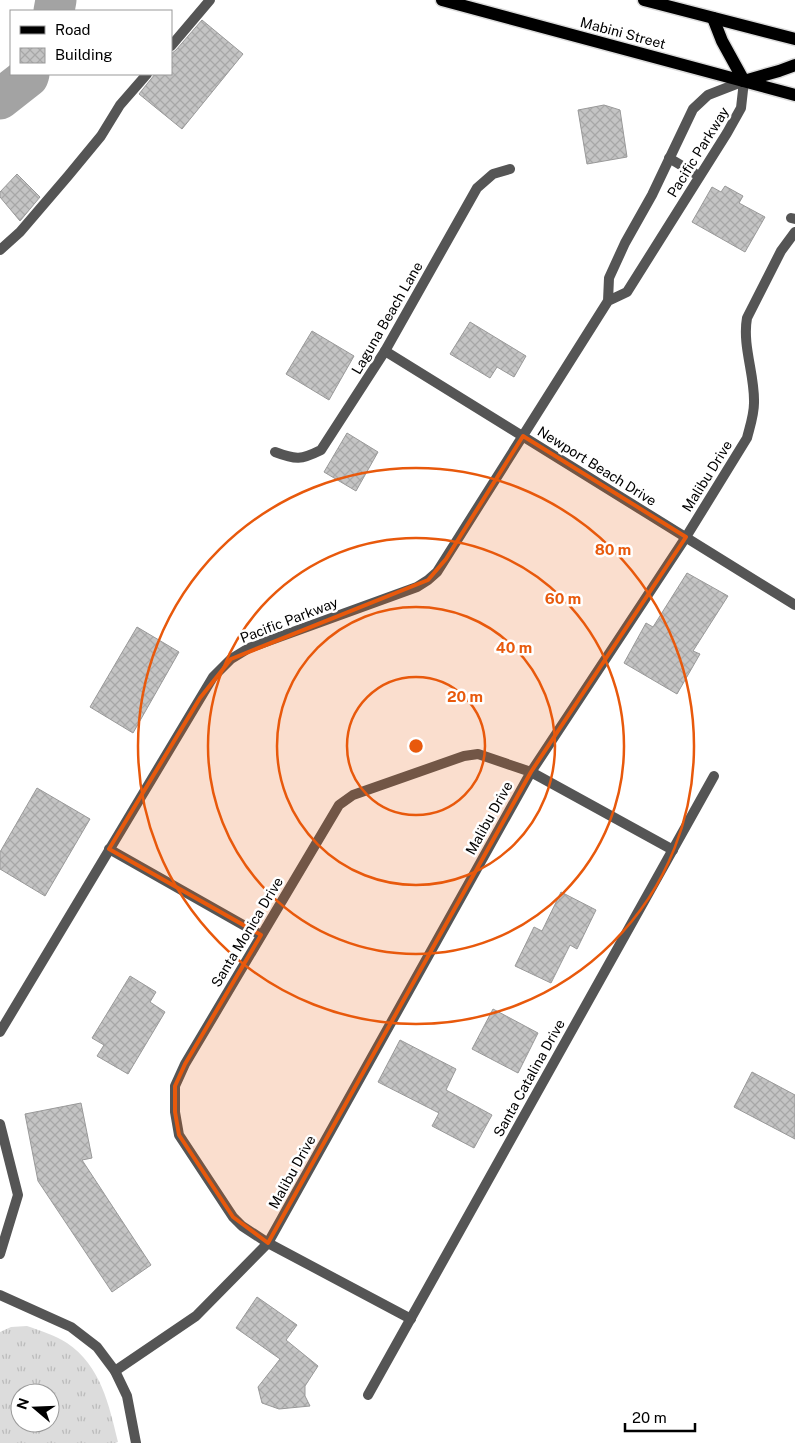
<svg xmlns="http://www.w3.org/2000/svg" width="795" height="1443" font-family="'Public Sans',sans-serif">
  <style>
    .grass { fill: url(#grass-tufts); fill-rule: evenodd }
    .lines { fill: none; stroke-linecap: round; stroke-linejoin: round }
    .river { stroke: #a3a3a3; stroke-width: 41 }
    .building { fill: url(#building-cross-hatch); stroke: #999 }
    .primary-casing { stroke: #dbdbdb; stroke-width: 15 }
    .minor { stroke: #555; stroke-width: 10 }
    .primary { stroke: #000; stroke-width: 12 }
    .marked { fill: #e8590c; fill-opacity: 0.2; stroke: #e8590c; stroke-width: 4; stroke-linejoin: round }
    .ring { fill: none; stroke: #e8590c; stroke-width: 2.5 }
    .labels { text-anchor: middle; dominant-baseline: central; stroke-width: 5; stroke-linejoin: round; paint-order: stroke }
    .street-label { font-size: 14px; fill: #000; stroke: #fff }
    .centre { fill: #e8590c; stroke: #fff; stroke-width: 2.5 }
    .ring-label { font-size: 15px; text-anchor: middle; font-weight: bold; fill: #e8590c; stroke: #fff; stroke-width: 5; stroke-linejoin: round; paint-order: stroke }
  </style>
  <defs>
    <pattern id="grass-tufts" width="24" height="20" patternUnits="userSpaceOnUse" patternTransform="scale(1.25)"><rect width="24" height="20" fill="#dcdcdc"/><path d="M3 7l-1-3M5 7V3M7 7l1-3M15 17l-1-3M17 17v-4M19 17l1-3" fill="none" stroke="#bbb"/></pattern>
    <pattern id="building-cross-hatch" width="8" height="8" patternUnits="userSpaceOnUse" patternTransform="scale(1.25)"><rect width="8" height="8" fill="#c4c4c4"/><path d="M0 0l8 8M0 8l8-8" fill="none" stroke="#a7a7a7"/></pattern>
  </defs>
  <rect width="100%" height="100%" fill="#fff"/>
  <path class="grass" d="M 27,1326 C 41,1331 55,1335 67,1343 C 101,1366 109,1405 118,1442 L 115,1443 L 0,1443 L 0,1332 L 11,1327 ZM 20,1393 L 50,1393 L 50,1423 L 20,1423 Z"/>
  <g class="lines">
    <g class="river">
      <path d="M 54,11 L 56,0"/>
      <path d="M 0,99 L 28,77 L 29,74"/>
    </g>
  </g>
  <g class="building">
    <path d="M 202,20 L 243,54 L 182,129 L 139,94 L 155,74 L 171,74 L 171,54 L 176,50 Z"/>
    <path d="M 604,105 L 620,110 L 627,157 L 587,164 L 578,110 Z"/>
    <path d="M 17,174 L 40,197 L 20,221 L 0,197 L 0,192 Z"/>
    <path d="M 725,186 L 743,196 L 739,203 L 765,217 L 745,252 L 692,222 L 712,187 L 721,192 Z"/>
    <path d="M 470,322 L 526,356 L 514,377 L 497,367 L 490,378 L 450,354 Z"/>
    <path d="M 312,331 L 354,356 L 329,400 L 286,374 Z"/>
    <path d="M 347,433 L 378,452 L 356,491 L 324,472 Z"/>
    <path d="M 687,573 L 728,596 L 693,651 L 700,654 L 677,694 L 624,663 L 646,623 L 653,627 Z"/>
    <path d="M 137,627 L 179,652 L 133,733 L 90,707 Z"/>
    <path d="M 37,788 L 90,819 L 45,896 L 0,869 L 0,852 Z"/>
    <path d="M 561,892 L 596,910 L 577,949 L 570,945 L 551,983 L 515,966 L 534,927 L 542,931 Z"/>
    <path d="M 130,976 L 156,992 L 150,1002 L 165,1012 L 128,1074 L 97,1056 L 104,1045 L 92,1038 Z"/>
    <path d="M 493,1009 L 538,1033 L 518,1073 L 472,1049 Z"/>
    <path d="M 400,1040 L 456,1069 L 446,1090 L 492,1115 L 474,1148 L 432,1126 L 439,1113 L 378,1082 Z"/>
    <path d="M 752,1072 L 795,1095 L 795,1139 L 734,1107 Z"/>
    <path d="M 81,1103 L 92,1158 L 82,1160 L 151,1265 L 112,1292 L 38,1181 L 25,1114 Z"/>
    <path d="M 257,1297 L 297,1325 L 286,1340 L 318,1366 L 305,1386 L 305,1396 L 310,1406 L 279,1409 L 262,1403 L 258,1387 L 280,1359 L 236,1328 Z"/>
  </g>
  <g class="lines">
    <defs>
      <g id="primary">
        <path d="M 442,0 L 795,95"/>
        <path d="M 644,0 L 795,39"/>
        <path d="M 713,18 L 722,41 L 744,81 L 779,71 L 795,65"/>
      </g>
    </defs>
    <use href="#primary" class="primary-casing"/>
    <g class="minor">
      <path d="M 171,46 L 210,0"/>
      <path d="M 669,158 L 699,176"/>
      <path d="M 791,218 L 795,219"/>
      <path d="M 0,250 L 20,232 L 68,176 L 101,136 L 120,105 L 147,74"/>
      <path d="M 385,351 L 795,605"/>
      <path d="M 275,452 C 296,460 301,460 321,450 L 385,351 L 477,188 L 493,174 L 510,169"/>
      <path d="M 109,849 L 261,935"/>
      <path d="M 0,1032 L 213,677 L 231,659 L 249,648 L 417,587 L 428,580 L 437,572 L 608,301 L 609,278 L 625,243 L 652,195 L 693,109 L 708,95 L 744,81 L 741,108 L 727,133 L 627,292 L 608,301"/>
      <path d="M 0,1124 L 18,1195 L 0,1254"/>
      <path d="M 0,1295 L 71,1327 L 97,1347 L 115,1371 L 127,1396 L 136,1443"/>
      <path d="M 411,1319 L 268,1243 L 242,1226 L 233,1217 L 179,1135 L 175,1112 L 175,1086 L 185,1064 L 339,805 L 353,795 L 464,756 L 478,754 L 531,772 L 673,850"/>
      <path d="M 115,1371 L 196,1316 L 268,1243 L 531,772 L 686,537 L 747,438 C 750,426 754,415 754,403 C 755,375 742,346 747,318 L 781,251 L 795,232"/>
      <path d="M 368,1395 L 714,776"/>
    </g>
    <use href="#primary" class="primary"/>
  </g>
  <path class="marked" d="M 523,436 L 686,537 L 531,772 L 268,1243 L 233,1217 L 179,1135 L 175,1112 L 175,1086 L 185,1064 L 261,935 L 109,849 L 200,698 L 231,659 L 428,580 L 446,559 Z"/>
  <g class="ring">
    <circle cx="416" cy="746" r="69"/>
    <circle cx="416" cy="746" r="139"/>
    <circle cx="416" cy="746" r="208"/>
    <circle cx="416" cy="746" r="278"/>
  </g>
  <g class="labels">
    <g class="street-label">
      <text transform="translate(623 33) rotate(15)">Mabini Street</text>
      <text transform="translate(698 152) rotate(-58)">Pacific Parkway</text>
      <text transform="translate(387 318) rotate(-60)">Laguna Beach Lane</text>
      <text transform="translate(597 466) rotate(32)">Newport Beach Drive</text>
      <text transform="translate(707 476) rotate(-58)">Malibu Drive</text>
      <text transform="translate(289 620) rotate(-21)">Pacific Parkway</text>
      <text transform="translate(489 818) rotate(-61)">Malibu Drive</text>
      <text transform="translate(247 932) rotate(-59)">Santa Monica Drive</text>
      <text transform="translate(529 1078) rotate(-61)">Santa Catalina Drive</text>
      <text transform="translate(292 1172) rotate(-61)">Malibu Drive</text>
    </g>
  </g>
  <circle cx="416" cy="746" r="8" class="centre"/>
  <g class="ring-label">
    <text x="613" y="555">80 m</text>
    <text x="563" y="604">60 m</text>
    <text x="514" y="653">40 m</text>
    <text x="465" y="702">20 m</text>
  </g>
  <rect x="10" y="10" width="162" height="65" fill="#ffffff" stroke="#999999"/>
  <rect x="20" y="26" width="25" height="8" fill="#000000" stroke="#999999"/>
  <text x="55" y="35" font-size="15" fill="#000000">Road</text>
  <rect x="20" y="48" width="25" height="15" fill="url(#building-cross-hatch)" stroke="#999999"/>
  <text x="55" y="60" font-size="15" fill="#000000">Building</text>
  <g transform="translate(35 1408) rotate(289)"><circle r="24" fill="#ffffff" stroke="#999999"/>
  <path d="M0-4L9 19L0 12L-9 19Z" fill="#000000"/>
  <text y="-8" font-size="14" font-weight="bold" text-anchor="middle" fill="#000000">N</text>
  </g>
  <path d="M625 1423v8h70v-8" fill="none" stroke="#000000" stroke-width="2.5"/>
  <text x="632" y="1423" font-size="15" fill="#000000" stroke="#ffffff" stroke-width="4" paint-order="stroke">20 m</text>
</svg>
